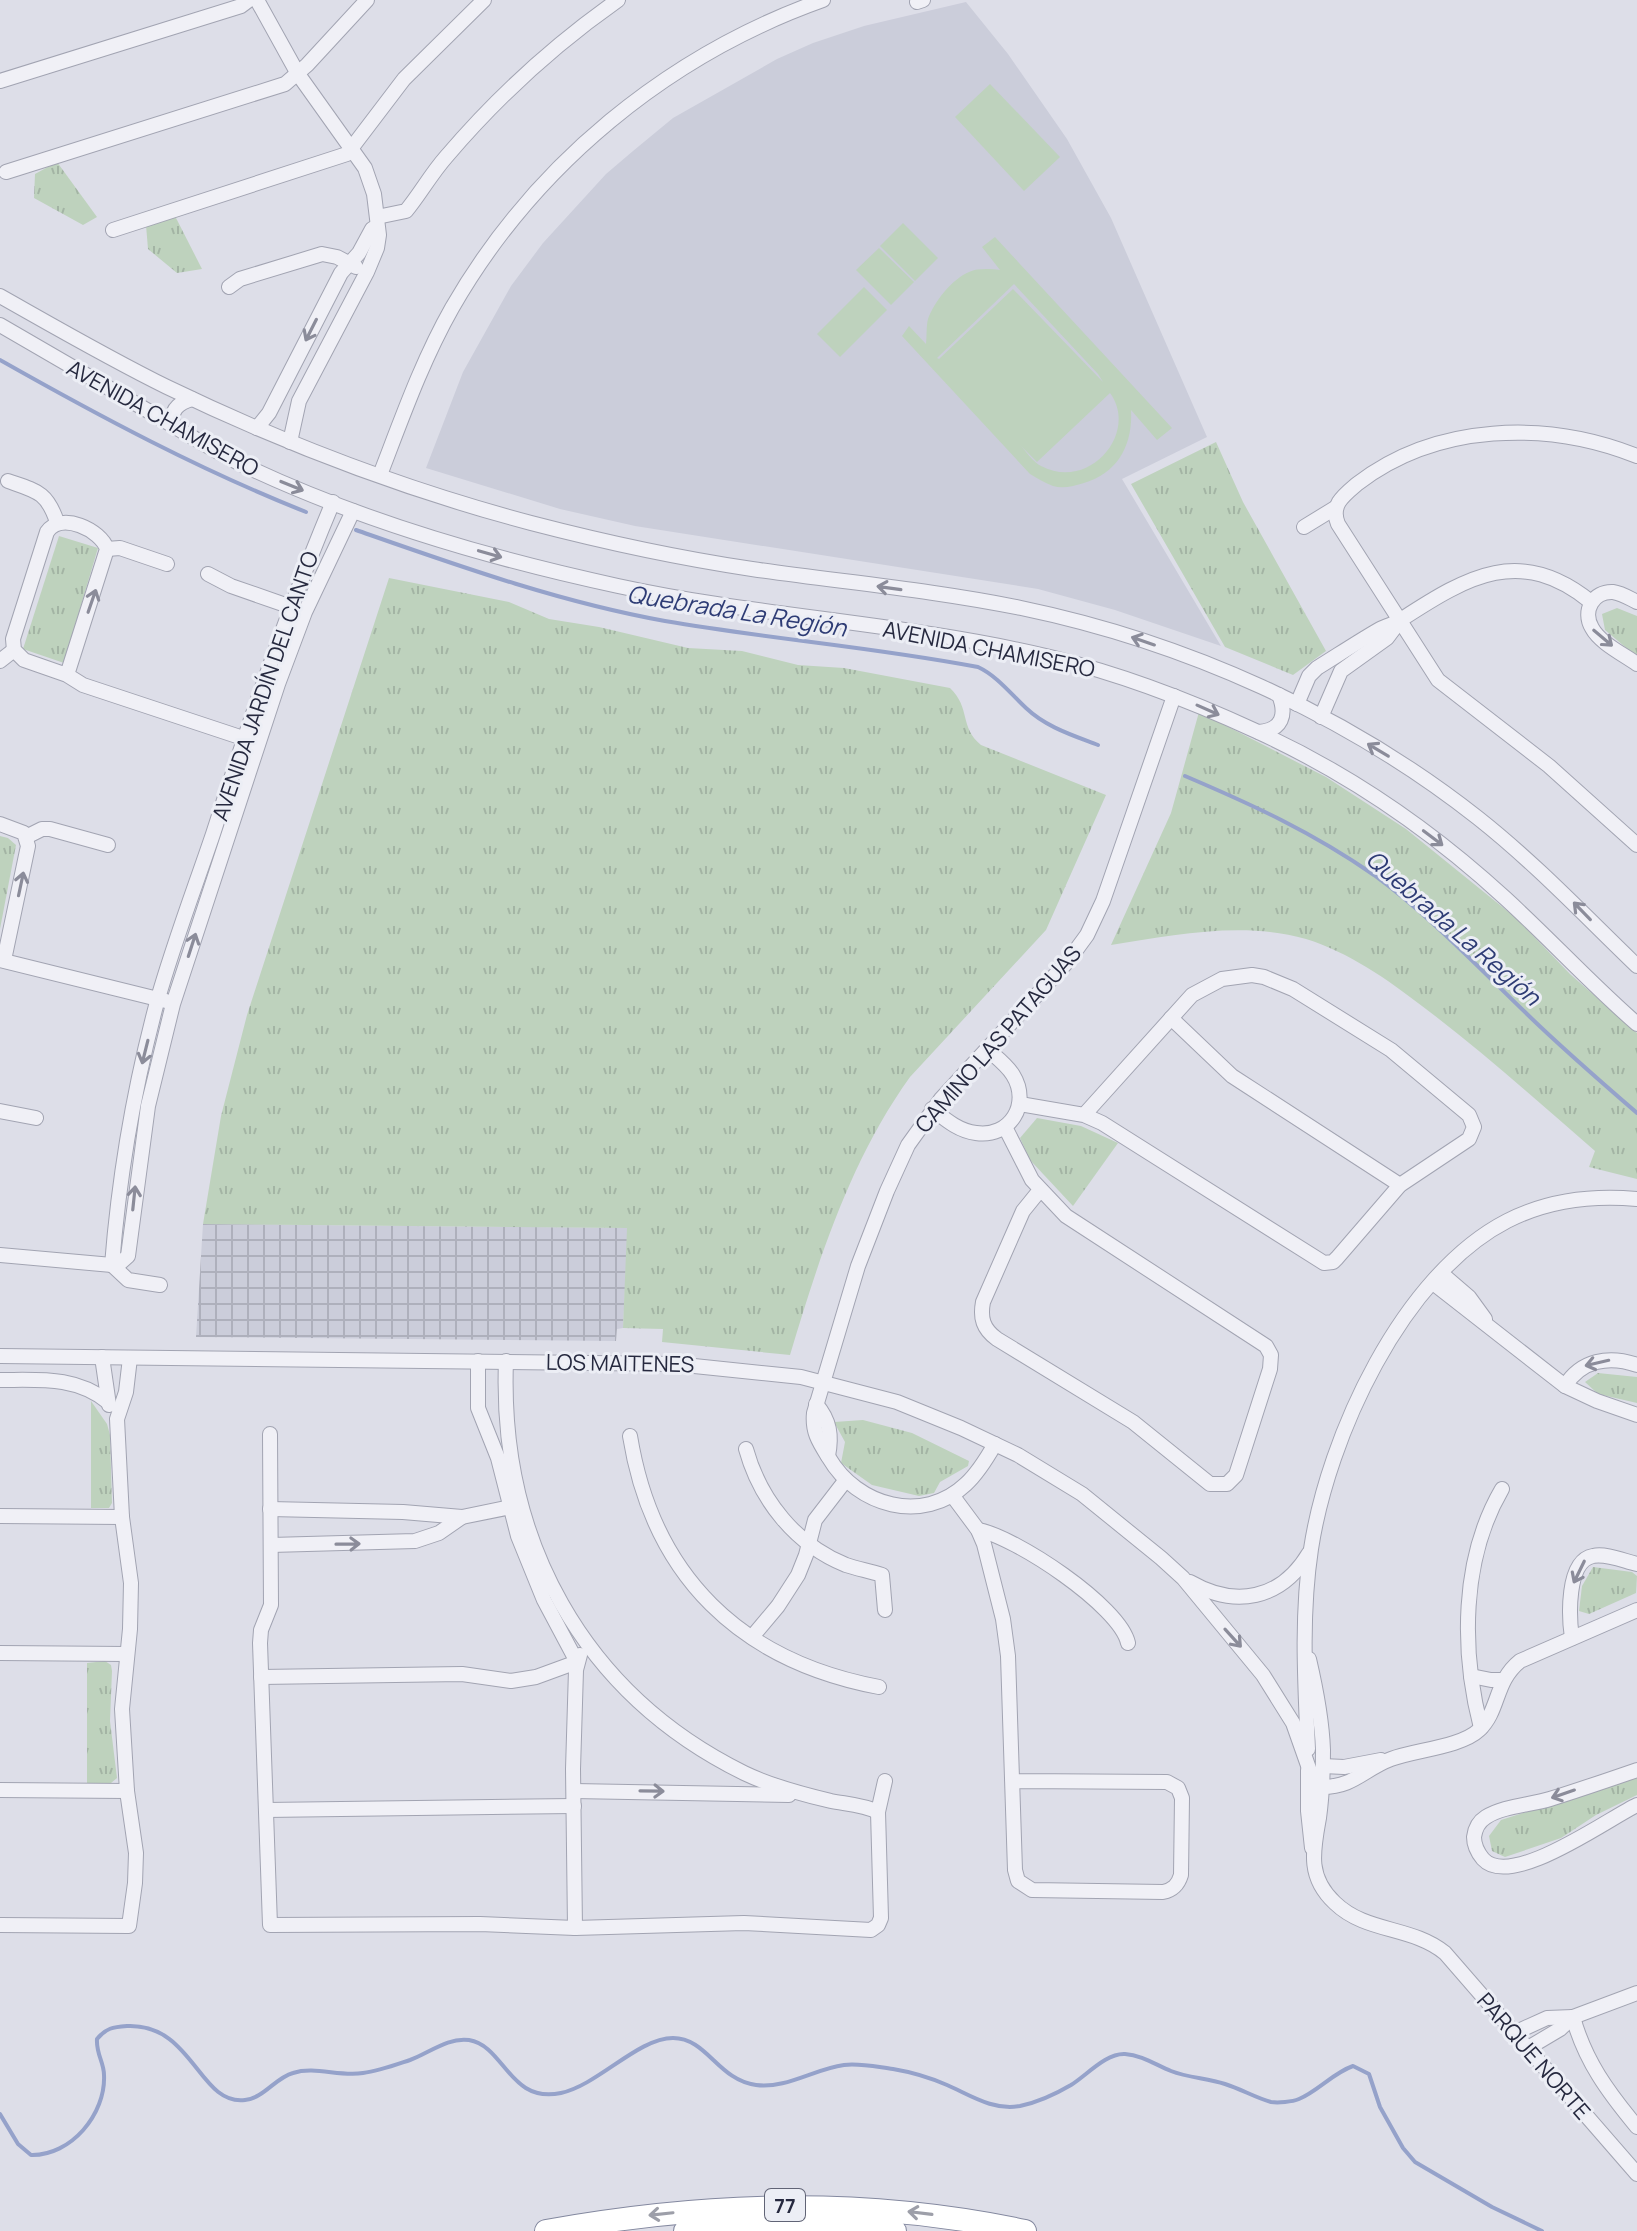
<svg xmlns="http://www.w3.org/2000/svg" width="1637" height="2231" font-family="Manrope,sans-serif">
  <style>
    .built { fill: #cbcdda }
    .industrial { fill: url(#industrial-grid) }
    .grass { fill: url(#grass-tufts) }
    .pitch { fill: #bed2bd; fill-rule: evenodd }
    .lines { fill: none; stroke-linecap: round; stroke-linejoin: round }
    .stream { stroke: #95a2ca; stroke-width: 4 }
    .minor-casing { stroke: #a2a4b2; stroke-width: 16 }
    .highway-casing { stroke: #83889f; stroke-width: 24 }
    .minor { stroke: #f0f0f6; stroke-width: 14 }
    .highway { stroke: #fff; stroke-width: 22 }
    .oneway { stroke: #8b8c9a }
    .oneway2 { stroke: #9d9fa9 }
    .labels { text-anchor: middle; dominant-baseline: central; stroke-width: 6; stroke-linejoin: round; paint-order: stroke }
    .shield { fill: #eceef5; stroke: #616476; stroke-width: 2 }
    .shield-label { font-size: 20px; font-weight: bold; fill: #26293f }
    .street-label { font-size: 22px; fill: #26293f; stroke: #eceef5 }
    .water-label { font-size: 24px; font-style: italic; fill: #2e3c75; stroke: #eceef5 }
  </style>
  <defs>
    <pattern id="industrial-grid" width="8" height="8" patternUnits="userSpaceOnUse" patternTransform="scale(2)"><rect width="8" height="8" fill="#cbcdda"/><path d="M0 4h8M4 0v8" fill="none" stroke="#aeb0bc"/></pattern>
    <pattern id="grass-tufts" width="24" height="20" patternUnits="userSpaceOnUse" patternTransform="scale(2)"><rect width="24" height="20" fill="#bed2bd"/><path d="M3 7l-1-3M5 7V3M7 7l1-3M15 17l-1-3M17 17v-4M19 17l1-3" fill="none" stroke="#a3b4a4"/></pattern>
  </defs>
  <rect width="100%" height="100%" fill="#dddee8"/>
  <path class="built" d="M 966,2 L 1008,54 L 1067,139 L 1111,218 L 1207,437 L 1122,479 L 1221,646 L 1115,610 L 1038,589 L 635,526 L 560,509 L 426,468 L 463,372 L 511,286 L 543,243 L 606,174 L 633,151 L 673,118 L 777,59 L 813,43 L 864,26 Z"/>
  <path class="industrial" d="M 203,1224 L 628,1228 L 623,1328 L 617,1329 L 616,1341 L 196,1337 Z"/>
  <g class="grass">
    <path d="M 57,162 L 97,217 L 83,225 L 34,198 L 35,174 Z"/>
    <path d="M 175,216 L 202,269 L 177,273 L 148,249 L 146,225 Z"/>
    <path d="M 1216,442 L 1243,502 L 1326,651 L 1293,675 L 1225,647 L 1131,484 Z"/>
    <path d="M 59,536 L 98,548 L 64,663 L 23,649 Z"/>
    <path d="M 389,578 L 509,602 L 549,619 L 599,627 L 688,648 L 742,651 L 798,665 L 844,668 L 950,688 C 971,708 959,727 981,745 L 1106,795 L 1046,930 L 910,1077 C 851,1159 819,1258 790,1355 L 662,1342 L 663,1329 L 623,1328 L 627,1228 L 203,1224 L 221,1116 L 247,1015 Z"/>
    <path d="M 1617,608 L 1637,616 L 1637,657 L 1605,630 L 1602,614 Z"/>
    <path d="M 1199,712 L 1326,777 L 1406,829 L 1516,918 L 1570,974 L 1637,1033 L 1637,1179 L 1589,1167 L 1595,1151 C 1538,1102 1482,1051 1422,1006 C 1387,979 1348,952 1306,939 C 1244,921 1173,935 1111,945 L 1171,813 Z"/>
    <path d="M 0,836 L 8,838 L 16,845 L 0,929 Z"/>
    <path d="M 1037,1118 L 1081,1126 L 1118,1143 L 1073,1206 L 1030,1160 L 1020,1138 Z"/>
    <path d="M 1598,1373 L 1637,1377 L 1637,1403 L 1598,1394 L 1585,1382 Z"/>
    <path d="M 91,1401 L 107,1424 L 110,1435 L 112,1503 L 109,1508 L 91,1508 Z"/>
    <path d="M 863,1420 L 912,1433 L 969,1461 L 968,1466 L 940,1482 L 934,1493 L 919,1496 L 872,1485 L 841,1463 L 845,1442 L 834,1422 Z"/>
    <path d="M 1593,1567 L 1632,1572 L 1637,1576 L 1636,1593 L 1589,1614 L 1579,1611 L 1582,1586 Z"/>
    <path d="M 105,1661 L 111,1665 L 112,1671 L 110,1721 L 117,1778 L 111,1783 L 87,1783 L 87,1663 Z"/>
    <path d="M 1637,1777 L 1637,1795 L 1596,1815 L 1561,1838 L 1505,1857 L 1492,1851 L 1489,1836 L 1501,1820 Z"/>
  </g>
  <g class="pitch">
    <path d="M 990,84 L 1060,157 L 1024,191 L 955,117 Z"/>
    <path d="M 903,223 L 938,258 L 915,281 L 880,246 Z"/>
    <path d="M 995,237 L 1172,428 L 1157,440 L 1131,410 C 1133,445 1118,473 1084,483 C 1074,486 1063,489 1053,486 C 1045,483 1037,478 1030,474 L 902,336 L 909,326 L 926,344 C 927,336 926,327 928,319 C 934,302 952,279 969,272 C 978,268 990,269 1000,270 L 982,247 ZM 1014,284 L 1098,374 L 1103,382 L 1013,289 L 939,359 L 937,358 ZM 1110,393 C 1139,432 1090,492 1041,466 C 1033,462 1026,451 1019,444 L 1037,462 Z"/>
    <path d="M 879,248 L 914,282 L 891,305 L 856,270 Z"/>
    <path d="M 864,287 L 887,310 L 840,357 L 817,334 Z"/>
  </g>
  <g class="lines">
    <g class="stream">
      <path d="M 0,360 C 99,416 200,470 306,512"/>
      <path d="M 356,530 C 456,565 559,602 665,621 C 769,639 874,647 978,667 C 997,676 1010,693 1026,708 C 1046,727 1072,735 1098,745"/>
      <path d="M 1185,776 C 1253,805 1312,832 1374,875 C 1430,916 1478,967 1528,1015 C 1563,1049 1600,1081 1637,1113"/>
      <path d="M 0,2114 L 18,2144 L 31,2155 C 71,2156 106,2114 104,2075 C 104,2062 96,2054 97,2039 C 106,2028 113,2027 127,2026 C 193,2023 199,2106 245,2100 C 264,2098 275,2078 293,2073 C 315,2066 340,2077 363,2073 C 379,2071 395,2065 410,2060 C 429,2053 448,2037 469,2040 C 505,2046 509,2104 561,2093 C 598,2085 638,2038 673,2038 C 707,2038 718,2080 756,2085 C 786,2089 814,2069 844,2065 C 860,2063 877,2067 893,2069 C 911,2072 931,2078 947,2085 C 970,2095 993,2111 1020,2106 C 1039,2102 1054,2095 1071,2085 C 1087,2075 1106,2053 1125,2054 C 1142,2055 1156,2065 1171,2071 C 1189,2078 1207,2078 1225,2084 C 1241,2089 1256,2098 1271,2102 C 1278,2103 1292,2102 1299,2099 C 1318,2091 1333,2073 1353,2066 L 1369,2074 L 1380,2107 L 1403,2148 L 1415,2162 L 1492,2207 L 1542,2231"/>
    </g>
    <defs>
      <g id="minor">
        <path d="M 257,0 L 298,74 L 365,168 L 374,194 L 379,235 L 377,248 L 367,272 L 299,401 L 290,442"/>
        <path d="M 917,2 L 923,0"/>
        <path d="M 0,81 L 241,6 L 249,0"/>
        <path d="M 6,172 L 285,84 L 307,65 L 367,0"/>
        <path d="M 377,217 L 406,211 C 420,194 431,174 446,157 C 497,97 554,45 618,0"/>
        <path d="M 113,230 L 347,154 L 404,79 L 484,0"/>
        <path d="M 229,287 L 240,279 L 322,254 L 337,257 L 356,267"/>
        <path d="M 0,296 C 55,327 110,359 167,387 C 283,443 406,490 531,523 C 604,542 678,558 752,569 C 842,582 933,590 1021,608 C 1185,642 1346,714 1478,818 C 1535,863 1584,915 1637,966"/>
        <path d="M 0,325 C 50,354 100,383 150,412 C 179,429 207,447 237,462 C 357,520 488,558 618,586 C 760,617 908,623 1050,657 C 1121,674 1189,700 1256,731 C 1346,772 1432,831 1505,898 C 1550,939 1591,984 1637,1024"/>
        <path d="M 173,426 C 170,410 178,403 192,399"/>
        <path d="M 257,428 L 269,413 L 341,273 L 359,253 L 372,229 L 377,226"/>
        <path d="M 1637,456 C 1547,420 1436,423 1357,484 C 1344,495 1330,505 1338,524 L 1438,680 L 1549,766 L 1637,845"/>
        <path d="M 380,475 C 402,418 422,361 452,308 C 534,165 668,55 823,0"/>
        <path d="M 8,481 C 37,491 47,492 57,522"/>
        <path d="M 1304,527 L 1335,508"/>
        <path d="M 107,549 L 120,548 L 167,564"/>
        <path d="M 208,574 L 231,586 L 297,609"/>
        <path d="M 1637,602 C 1629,598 1621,593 1613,592 C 1593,591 1582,611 1592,628 C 1600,643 1623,654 1637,664"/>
        <path d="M 0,661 L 14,650"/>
        <path d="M 67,675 L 107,549 C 101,530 61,511 47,532 L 13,639 L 14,650 L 24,660 L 67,675 L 83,685 L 252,741"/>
        <path d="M 1297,704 L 1309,676 L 1317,668 C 1338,655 1359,641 1380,629 C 1387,625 1396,624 1402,619 C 1468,576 1521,545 1591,602"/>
        <path d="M 1321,717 L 1341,671 L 1387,638 L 1399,622"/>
        <path d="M 1259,732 C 1282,730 1287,715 1279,695"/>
        <path d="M 0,824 L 24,833 L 28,846 L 4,960"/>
        <path d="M 26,837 L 42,829 L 50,829 L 108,845"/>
        <path d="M 0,960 L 166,1001"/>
        <path d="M 1171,1018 L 1232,1076 L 1400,1185"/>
        <path d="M 1020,1104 L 1084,1115 L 1102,1123 L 1324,1263 L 1333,1262 L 1337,1258 L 1400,1185 L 1469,1139 L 1474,1127 L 1469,1115 L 1391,1050 L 1293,989 L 1264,977 L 1252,975 L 1222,979 L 1192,995 L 1084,1115"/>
        <path d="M 932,1109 C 946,1120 959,1131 976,1133 C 1010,1138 1031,1104 1013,1075 C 1007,1065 996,1057 987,1049"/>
        <path d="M 0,1111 L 36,1118"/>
        <path d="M 1005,1127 L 1032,1180 L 1066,1216 L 1266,1346 L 1271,1355 L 1270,1369 L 1236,1475 L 1227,1484 L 1210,1484 L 1133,1422 L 997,1339 C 983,1329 980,1318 983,1302 L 1023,1211 L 1040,1190"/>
        <path d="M 0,1255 L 112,1265 L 119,1264 L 128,1256 L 148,1106 L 173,1004 L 278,684 L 305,612 L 353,511"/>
        <path d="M 112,1265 C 119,1176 134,1088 157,1002 C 173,945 194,890 213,834 C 249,722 287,611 333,502"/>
        <path d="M 112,1265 L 128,1280 L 160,1285"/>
        <path d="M 1441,1273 L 1469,1297 L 1485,1319"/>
        <path d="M 1433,1283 L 1565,1386 L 1597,1401 L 1637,1415"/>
        <path d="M 0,1356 L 675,1364 L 801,1377 L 897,1402 L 961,1428 L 1018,1455 L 1082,1494 L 1161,1558 L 1183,1578 L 1263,1675 L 1293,1723 L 1311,1774 L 1322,1787 C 1354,1787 1364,1769 1391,1759 C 1415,1750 1461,1747 1479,1730 C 1500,1710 1494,1682 1520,1661 L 1637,1610"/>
        <path d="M 102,1357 L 109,1405"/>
        <path d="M 478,1361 L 478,1408 L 498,1458 L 518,1536 L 544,1600 L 577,1662"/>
        <path d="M 506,1361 C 499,1539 582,1693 744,1773 C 771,1786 801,1794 831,1801 C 846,1804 864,1805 878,1812"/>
        <path d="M 0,1380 C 39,1380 76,1376 108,1402"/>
        <path d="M 1565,1386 C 1581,1360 1609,1355 1637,1365"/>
        <path d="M 816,1404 C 830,1420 832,1436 828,1456"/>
        <path d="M 270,1434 L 271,1605 L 261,1630 L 260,1643 L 270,1925 L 480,1924 L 575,1928 L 744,1923 L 871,1930 L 878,1925 L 881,1918 L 878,1812 L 885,1781"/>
        <path d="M 630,1436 C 653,1577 741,1661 879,1687"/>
        <path d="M 995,1444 C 987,1458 978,1473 966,1484 C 923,1525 857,1506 829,1458 C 819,1442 812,1432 814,1413 L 858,1266 L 887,1191 L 908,1145 L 941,1099 L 1068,961 L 1087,935 L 1103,901 L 1174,696"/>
        <path d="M 746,1449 C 760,1500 796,1545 846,1565 C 858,1569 870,1571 882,1575 L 885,1610"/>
        <path d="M 952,1495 L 978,1530 L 984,1544 L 1003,1619 L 1008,1656 L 1015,1870 L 1018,1881 L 1032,1890 L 1163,1892 C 1173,1890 1178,1885 1181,1875 L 1182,1798 L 1178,1788 L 1167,1782 L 1012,1781"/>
        <path d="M 270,1509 L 403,1512 L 462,1517 L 516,1506"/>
        <path d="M 0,1516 L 122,1517"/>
        <path d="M 978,1530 C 1014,1536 1120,1606 1128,1643"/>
        <path d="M 271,1545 L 415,1541 L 439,1533 L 462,1517"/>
        <path d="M 1190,1582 C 1235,1608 1281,1600 1309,1553"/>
        <path d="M 752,1637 L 778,1606 L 798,1575 L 806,1555 L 815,1520 L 845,1481"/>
        <path d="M 1572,1638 C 1569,1618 1566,1561 1593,1556 C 1606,1553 1624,1561 1637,1564"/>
        <path d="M 0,1653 L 126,1654"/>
        <path d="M 1309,1659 C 1316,1689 1322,1720 1323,1750 C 1323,1773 1322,1796 1319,1818 C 1313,1851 1307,1877 1335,1903 C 1366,1933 1412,1926 1445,1953 L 1637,2174"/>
        <path d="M 1471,1676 L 1491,1680 L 1503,1680"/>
        <path d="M 261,1677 L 462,1674 L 511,1681 L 536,1677 L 577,1662"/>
        <path d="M 1481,1728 C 1461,1651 1461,1559 1502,1489"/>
        <path d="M 1308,1749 C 1305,1682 1301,1615 1311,1549 C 1328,1437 1402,1275 1507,1221 C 1548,1200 1592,1195 1637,1199"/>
        <path d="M 1323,1766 L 1344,1767 L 1381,1760"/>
        <path d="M 1308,1770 L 1308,1811 L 1312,1848"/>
        <path d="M 1637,1770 C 1608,1780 1579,1790 1550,1799 C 1530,1805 1503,1806 1486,1817 C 1478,1822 1475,1829 1474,1837 C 1474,1845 1478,1853 1483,1859 C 1511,1890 1609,1818 1637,1805"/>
        <path d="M 0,1790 L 127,1791"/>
        <path d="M 574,1791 L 789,1795"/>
        <path d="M 266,1810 L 574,1806"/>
        <path d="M 0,1925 L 129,1926 L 135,1883 L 136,1853 L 127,1791 L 122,1709 L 130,1629 L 131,1583 L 122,1517 L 117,1419 L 126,1392 L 130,1358"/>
        <path d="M 575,1928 L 573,1769 L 576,1670 L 580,1655"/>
        <path d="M 1573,2017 C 1585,2061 1608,2092 1637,2127"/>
        <path d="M 1514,2033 L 1547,2018 L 1573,2017"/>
        <path d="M 1528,2048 L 1560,2029 L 1573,2017 L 1637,1993"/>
      </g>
      <g id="highway">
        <path d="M 546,2231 C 708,2202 863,2197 1025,2231"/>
        <path d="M 685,2231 L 776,2225 L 895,2231"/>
      </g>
    </defs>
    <use href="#minor" class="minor-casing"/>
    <use href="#highway" class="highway-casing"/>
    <use href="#minor" class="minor"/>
    <use href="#highway" class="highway"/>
  </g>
  <defs><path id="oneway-shaft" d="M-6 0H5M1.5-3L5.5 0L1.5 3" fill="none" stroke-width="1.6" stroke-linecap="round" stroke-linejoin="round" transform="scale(2)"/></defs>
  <g class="oneway">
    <use href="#oneway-shaft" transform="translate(311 330) rotate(117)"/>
    <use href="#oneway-shaft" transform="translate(292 486) rotate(22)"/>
    <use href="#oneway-shaft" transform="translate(490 554) rotate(16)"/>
    <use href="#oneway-shaft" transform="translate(889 588) rotate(-172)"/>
    <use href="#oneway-shaft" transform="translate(92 601) rotate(-71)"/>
    <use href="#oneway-shaft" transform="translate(1603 638) rotate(40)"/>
    <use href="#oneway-shaft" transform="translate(1143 641) rotate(-161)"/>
    <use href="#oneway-shaft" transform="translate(1208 710) rotate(24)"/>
    <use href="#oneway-shaft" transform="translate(1378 750) rotate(-149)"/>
    <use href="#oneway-shaft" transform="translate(1433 838) rotate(37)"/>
    <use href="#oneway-shaft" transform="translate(21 884) rotate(-78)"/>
    <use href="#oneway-shaft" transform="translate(1582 911) rotate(-134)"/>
    <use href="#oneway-shaft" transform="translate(192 945) rotate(-72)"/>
    <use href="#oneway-shaft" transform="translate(145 1052) rotate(104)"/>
    <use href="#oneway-shaft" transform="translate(134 1198) rotate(-84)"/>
    <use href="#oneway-shaft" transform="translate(1597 1363) rotate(167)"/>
    <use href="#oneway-shaft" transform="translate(348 1544) rotate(-1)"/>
    <use href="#oneway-shaft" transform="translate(1579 1572) rotate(116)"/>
    <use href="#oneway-shaft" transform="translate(1233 1638) rotate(48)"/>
    <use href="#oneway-shaft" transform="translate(652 1791) rotate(1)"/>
    <use href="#oneway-shaft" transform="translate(1563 1794) rotate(161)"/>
  </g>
  <g class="oneway2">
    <use href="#oneway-shaft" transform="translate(920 2213) rotate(-173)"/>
    <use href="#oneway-shaft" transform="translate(661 2214) rotate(174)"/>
  </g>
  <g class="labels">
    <rect class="shield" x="765" y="2189" width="40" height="32" rx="6"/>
    <g class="shield-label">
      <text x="785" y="2205">77</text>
    </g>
    <g class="street-label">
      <text transform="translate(163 418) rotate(29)">AVENIDA CHAMISERO</text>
      <text transform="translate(989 649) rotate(11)">AVENIDA CHAMISERO</text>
      <text transform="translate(265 686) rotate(-71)">AVENIDA JARDÍN DEL CANTO</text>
      <text transform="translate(998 1039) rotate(-49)">CAMINO LAS PATAGUAS</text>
      <text transform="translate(620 1363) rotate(1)">LOS MAITENES</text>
      <text transform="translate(1534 2056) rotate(49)">PARQUE NORTE</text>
    </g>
    <g class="water-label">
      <text transform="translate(737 610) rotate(9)">Quebrada La Región</text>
      <text transform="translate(1454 927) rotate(41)">Quebrada La Región</text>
    </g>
  </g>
</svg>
